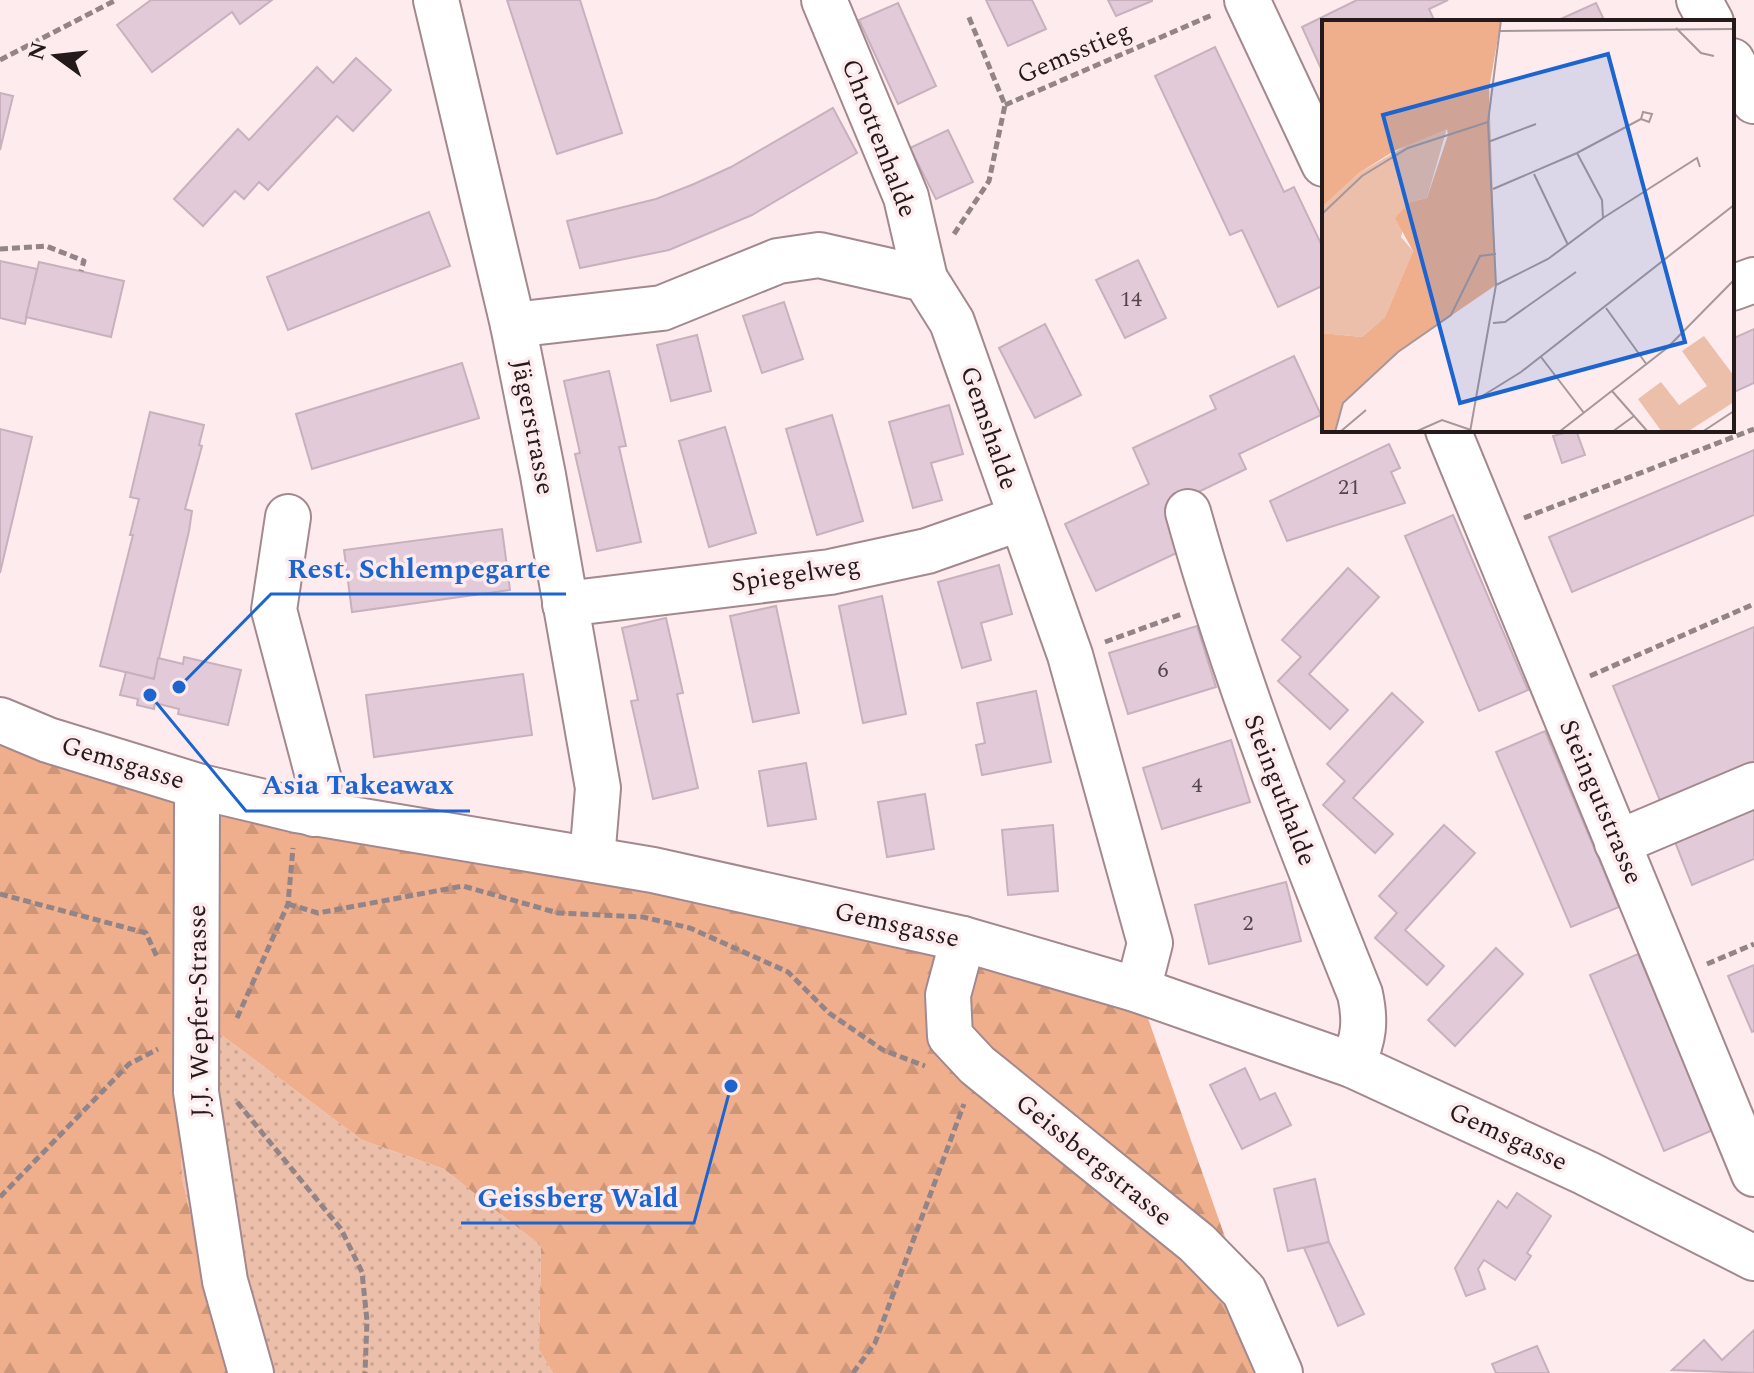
<svg xmlns="http://www.w3.org/2000/svg" width="1754" height="1373" font-family="Spectral,serif">
  <style>
    .grass { fill: url(#grass-dots) }
    .forest { fill: url(#forest-firs) }
    .building { fill: #e3cad8; stroke: #c8b0bd; stroke-width: 2 }
    .lines { fill: none; stroke-linecap: round; stroke-linejoin: round }
    .minor-casing { stroke: #a3898e; stroke-width: 48 }
    .path { stroke: #938487; stroke-width: 5; stroke-dasharray: 8 4; stroke-linecap: butt }
    .minor { stroke: #fff; stroke-width: 44 }
    .labels { text-anchor: middle; dominant-baseline: central; stroke-width: 7; stroke-linejoin: round; paint-order: stroke }
    .number-label { font-size: 22px; fill: #54454a }
    .street-label { font-size: 26px; fill: #24191b; stroke: #fdebee }
    .inset-road { fill: none; stroke: #a6979a; stroke-width: 2 }
    .view { fill: #1c65d0; fill-opacity: 0.15; stroke: #1c65d0; stroke-width: 4 }
    .inset-edge { fill: none; stroke: #24191b; stroke-width: 4 }
    .leader { fill: none; stroke: #1c65d0; stroke-width: 3 }
    .callout-dot { fill: #1c65d0; stroke: #fdebee; stroke-width: 3 }
    .callout-label { font-size: 28px; text-anchor: middle; font-weight: bold; fill: #1c65d0; stroke: #fdebee; stroke-width: 7; stroke-linejoin: round; paint-order: stroke }
  </style>
  <defs>
    <pattern id="grass-dots" width="8" height="8" patternUnits="userSpaceOnUse" patternTransform="scale(2)"><rect width="8" height="8" fill="#ebbfa9"/><path d="M2 2h.1M6 6h.1" fill="none" stroke="#c9a491" stroke-width="1.8" stroke-linecap="round"/></pattern>
    <pattern id="forest-firs" width="22" height="20" patternUnits="userSpaceOnUse" patternTransform="scale(2)"><rect width="22" height="20" fill="#efaf8d"/><path d="M5 1l3.5 6h-7zM16 11l3.5 6h-7z" fill="#cd9679"/></pattern>
  </defs>
  <rect width="100%" height="100%" fill="#fdebee"/>
  <path class="grass" d="M 176,1027 L 216,1031 L 362,1140 L 444,1169 L 541,1246 L 539,1350 L 553,1373 L 227,1373 L 182,1178 Z"/>
  <path class="forest" d="M 0,720 L 1138,990 L 1244,1291 L 1280,1373 L 553,1373 L 539,1350 L 541,1246 L 444,1169 L 362,1140 L 216,1031 L 176,1028 L 182,1178 L 227,1373 L 0,1373 Z"/>
  <g class="building">
    <path d="M 151,0 L 272,0 L 240,24 L 232,12 L 152,72 L 117,25 Z"/>
    <path d="M 507,0 L 580,0 L 622,133 L 557,154 Z"/>
    <path d="M 986,0 L 1032,0 L 1046,29 L 1008,46 Z"/>
    <path d="M 1108,0 L 1152,0 L 1152,1 L 1116,16 Z"/>
    <path d="M 1448,0 L 1429,9 L 1435,22 L 1324,22 L 1324,75 L 1302,27 L 1357,0 Z"/>
    <path d="M 898,3 L 936,86 L 898,104 L 859,20 Z"/>
    <path d="M 1596,3 L 1605,22 L 1554,22 Z"/>
    <path d="M 1215,47 L 1284,192 L 1294,187 L 1324,250 L 1324,285 L 1278,307 L 1242,230 L 1230,235 L 1155,76 Z"/>
    <path d="M 356,58 L 391,90 L 353,131 L 337,116 L 268,190 L 259,182 L 244,199 L 235,191 L 203,226 L 174,199 L 238,129 L 249,140 L 317,67 L 333,83 Z"/>
    <path d="M 0,93 L 13,96 L 0,150 Z"/>
    <path d="M 833,108 L 857,153 L 752,215 L 669,250 L 580,268 L 567,221 L 656,199 L 694,184 L 731,167 Z"/>
    <path d="M 948,130 L 973,182 L 936,199 L 910,148 Z"/>
    <path d="M 429,212 L 450,266 L 288,330 L 267,277 Z"/>
    <path d="M 1138,260 L 1166,318 L 1125,338 L 1096,280 Z"/>
    <path d="M 0,261 L 37,269 L 25,324 L 0,318 Z"/>
    <path d="M 39,262 L 124,281 L 111,337 L 26,317 Z"/>
    <path d="M 784,302 L 803,359 L 762,373 L 743,316 Z"/>
    <path d="M 1045,324 L 1081,395 L 1035,418 L 999,348 Z"/>
    <path d="M 1754,329 L 1754,383 L 1732,393 L 1732,339 Z"/>
    <path d="M 697,335 L 711,391 L 671,401 L 657,345 Z"/>
    <path d="M 1294,356 L 1321,415 L 1239,454 L 1246,469 L 1165,508 L 1185,549 L 1096,591 L 1065,524 L 1149,484 L 1133,448 L 1216,409 L 1210,396 Z"/>
    <path d="M 462,363 L 479,418 L 312,469 L 296,414 Z"/>
    <path d="M 609,371 L 626,446 L 619,447 L 641,542 L 597,551 L 575,454 L 580,453 L 564,381 Z"/>
    <path d="M 949,405 L 963,454 L 931,463 L 942,500 L 913,508 L 889,422 Z"/>
    <path d="M 150,412 L 204,425 L 199,445 L 202,446 L 185,509 L 192,511 L 189,531 L 154,679 L 100,666 L 133,535 L 130,535 L 139,499 L 130,497 Z"/>
    <path d="M 832,415 L 863,521 L 817,535 L 786,429 Z"/>
    <path d="M 725,427 L 756,533 L 709,547 L 679,441 Z"/>
    <path d="M 0,429 L 32,437 L 0,573 Z"/>
    <path d="M 1576,430 L 1585,455 L 1562,463 L 1553,436 Z"/>
    <path d="M 1389,444 L 1400,468 L 1391,472 L 1405,503 L 1287,541 L 1270,501 Z"/>
    <path d="M 1754,450 L 1754,515 L 1572,592 L 1549,537 Z"/>
    <path d="M 1453,515 L 1528,690 L 1479,711 L 1405,536 Z"/>
    <path d="M 502,529 L 510,590 L 352,612 L 344,550 Z"/>
    <path d="M 999,565 L 1012,614 L 981,623 L 991,660 L 962,668 L 938,582 Z"/>
    <path d="M 1348,568 L 1379,597 L 1309,674 L 1348,710 L 1330,729 L 1278,681 L 1301,657 L 1282,640 Z"/>
    <path d="M 882,596 L 906,714 L 863,723 L 839,606 Z"/>
    <path d="M 776,606 L 799,713 L 753,722 L 730,616 Z"/>
    <path d="M 666,618 L 683,693 L 677,694 L 698,788 L 653,799 L 631,701 L 638,700 L 622,628 Z"/>
    <path d="M 1197,626 L 1216,687 L 1128,714 L 1109,653 Z"/>
    <path d="M 1754,627 L 1754,770 L 1663,808 L 1613,686 Z"/>
    <path d="M 184,657 L 241,670 L 228,725 L 178,714 L 179,709 L 155,703 L 154,709 L 137,705 L 138,699 L 120,695 L 126,672 L 154,679 L 158,658 L 183,664 Z"/>
    <path d="M 523,674 L 532,735 L 374,757 L 366,695 Z"/>
    <path d="M 1036,691 L 1051,762 L 982,775 L 976,745 L 985,743 L 977,703 Z"/>
    <path d="M 1392,693 L 1423,722 L 1353,798 L 1393,834 L 1375,853 L 1323,805 L 1345,781 L 1327,764 Z"/>
    <path d="M 1545,731 L 1619,907 L 1571,927 L 1496,752 Z"/>
    <path d="M 1231,740 L 1250,802 L 1162,829 L 1143,768 Z"/>
    <path d="M 806,763 L 816,819 L 768,826 L 759,771 Z"/>
    <path d="M 925,794 L 934,849 L 887,857 L 878,802 Z"/>
    <path d="M 1754,794 L 1754,859 L 1692,885 L 1670,829 Z"/>
    <path d="M 1053,825 L 1058,891 L 1008,895 L 1002,830 Z"/>
    <path d="M 1444,825 L 1475,853 L 1405,930 L 1444,966 L 1427,985 L 1375,938 L 1397,913 L 1379,896 Z"/>
    <path d="M 1286,882 L 1301,941 L 1209,964 L 1195,905 Z"/>
    <path d="M 1496,948 L 1523,974 L 1455,1046 L 1428,1020 Z"/>
    <path d="M 1638,954 L 1713,1130 L 1664,1151 L 1590,975 Z"/>
    <path d="M 1754,965 L 1754,1031 L 1752,1032 L 1728,976 Z"/>
    <path d="M 1245,1068 L 1260,1100 L 1275,1093 L 1291,1125 L 1242,1149 L 1210,1085 Z"/>
    <path d="M 1315,1179 L 1329,1242 L 1288,1251 L 1274,1189 Z"/>
    <path d="M 1517,1193 L 1551,1216 L 1527,1253 L 1531,1256 L 1515,1280 L 1484,1260 L 1478,1269 L 1485,1289 L 1466,1296 L 1455,1268 L 1498,1201 L 1507,1208 Z"/>
    <path d="M 1329,1242 L 1364,1314 L 1338,1326 L 1304,1248 Z"/>
    <path d="M 1754,1330 L 1754,1373 L 1672,1370 L 1704,1340 L 1722,1360 Z"/>
    <path d="M 1537,1346 L 1549,1373 L 1496,1373 L 1492,1364 Z"/>
  </g>
  <g class="lines">
    <defs>
      <g id="minor">
        <path d="M 436,0 L 513,325 L 543,475 L 598,788 L 592,859"/>
        <path d="M 824,0 L 906,197 L 925,279"/>
        <path d="M 1247,0 L 1324,164"/>
        <path d="M 1699,0 L 1711,22"/>
        <path d="M 1732,61 L 1754,101"/>
        <path d="M 1732,288 L 1754,280"/>
        <path d="M 513,325 L 662,308 L 778,261 L 819,255 L 925,279 L 952,322 L 1070,655 L 1150,943 L 1138,990"/>
        <path d="M 1448,430 L 1754,1174"/>
        <path d="M 1188,512 C 1234,677 1296,835 1360,994 C 1366,1021 1364,1039 1352,1065"/>
        <path d="M 288,517 L 274,610 L 319,780 L 314,814"/>
        <path d="M 565,604 L 830,572 L 927,551 L 1021,518"/>
        <path d="M 0,720 L 48,740 L 201,787 L 297,810 L 653,870 L 963,939 L 1138,990 L 1352,1065 L 1586,1173 L 1754,1258"/>
        <path d="M 201,787 L 197,805 L 196,1092 L 225,1281 L 251,1373"/>
        <path d="M 1617,843 L 1754,785"/>
        <path d="M 963,939 L 948,995 L 950,1036 L 977,1065 L 1197,1243 L 1244,1291 L 1280,1373"/>
      </g>
    </defs>
    <use href="#minor" class="minor-casing"/>
    <g class="path">
      <path d="M 0,60 L 116,0"/>
      <path d="M 1005,105 L 1212,15"/>
      <path d="M 954,234 L 989,181 L 1005,105 L 968,15"/>
      <path d="M 0,249 L 46,246 L 84,261 L 81,271"/>
      <path d="M 1524,518 L 1754,429"/>
      <path d="M 1105,642 L 1182,614"/>
      <path d="M 1590,676 L 1754,604"/>
      <path d="M 0,894 L 146,933 L 158,959"/>
      <path d="M 288,904 L 318,913 L 463,886 L 558,913 L 643,917 L 690,928 L 788,972 L 829,1013 L 883,1050 L 925,1066"/>
      <path d="M 1707,964 L 1754,944"/>
      <path d="M 237,1018 L 288,904 L 293,848"/>
      <path d="M 237,1102 L 341,1229 L 362,1272 L 367,1321 L 365,1373"/>
      <path d="M 0,1197 L 129,1064 L 158,1049"/>
      <path d="M 853,1373 L 875,1343 L 964,1104"/>
    </g>
    <use href="#minor" class="minor"/>
  </g>
  <g class="labels">
    <g class="number-label">
      <text x="1131" y="299">14</text>
      <text x="1349" y="487">21</text>
      <text x="1163" y="670">6</text>
      <text x="1197" y="785">4</text>
      <text x="1248" y="923">2</text>
    </g>
    <g class="street-label">
      <text transform="translate(1074 53) rotate(-23)">Gemsstieg</text>
      <text transform="translate(879 138) rotate(69)">Chrottenhalde</text>
      <text transform="translate(533 427) rotate(79)">Jägerstrasse</text>
      <text transform="translate(989 428) rotate(71)">Gemshalde</text>
      <text transform="translate(796 574) rotate(-8)">Spiegelweg</text>
      <text transform="translate(123 763) rotate(17)">Gemsgasse</text>
      <text transform="translate(1280 790) rotate(69)">Steinguthalde</text>
      <text transform="translate(1601 802) rotate(67)">Steingutstrasse</text>
      <text transform="translate(897 925) rotate(13)">Gemsgasse</text>
      <text transform="translate(199 1011) rotate(-91)">J.J. Wepfer-Strasse</text>
      <text transform="translate(1508 1137) rotate(25)">Gemsgasse</text>
      <text transform="translate(1094 1160) rotate(39)">Geissbergstrasse</text>
    </g>
  </g>
  <g transform="translate(1322 20)">
    <rect width="412" height="412" fill="#fdebee"/>
    <path d="M 125,108 L 105,178 L 88,182 L 79,217 L 91,231 L 63,297 L 40,317 L 0,313 L 0,187 L 37,153 L 101,116 Z" fill="#ebbfa9"/>
    <path d="M 0,0 L 179,0 L 167,69 L 174,265 L 76,332 L 21,383 L 13,412 L 0,412 L 0,313 L 40,317 L 63,297 L 91,231 L 73,198 L 88,182 L 105,178 L 126,115 L 125,109 L 72,131 L 37,153 L 0,187 Z" fill="#efaf8d"/>
    <path d="M 382,316 L 412,356 L 412,382 L 365,412 L 340,412 L 316,379 L 339,362 L 357,385 L 385,366 L 360,331 Z" fill="#ebbfa9"/>
    <path class="inset-road" d="M 354,8 L 379,33 L 392,36M 178,11 L 412,9M 166,122 L 214,104M 212,154 L 246,225M 171,169 L 255,133 L 319,99 L 321,92 L 330,94 L 327,102 L 319,99M 0,194 L 40,156 L 86,128 L 166,102M 281,198 L 375,138 L 378,147M 174,265 L 226,239 L 281,198 L 280,180 L 255,133M 284,288 L 325,345M 171,303 L 183,302 L 254,252M 219,337 L 262,393M 290,371 L 326,412M 157,378 L 199,352 L 412,185M 13,412 L 21,383 L 76,332 L 129,295 L 158,236 L 174,234M 18,412 L 44,390M 93,412 L 120,400 L 149,410M 148,412 L 174,265 L 166,102 L 179,0M 237,412 L 345,328 L 412,260M 290,412 L 312,396M 380,412 L 412,391"/>
    <path class="view" d="M 286,34 L 363,322 L 138,383 L 61,95 Z"/>
    <rect width="412" height="412" class="inset-edge"/>
  </g>
  <path class="leader" d="M179 687L271 594H566M150 695L246 811H470M731 1086L694 1223H461"/>
  <g class="callout-dot">
    <circle cx="179" cy="687" r="8"/>
    <circle cx="150" cy="695" r="8"/>
    <circle cx="731" cy="1086" r="8"/>
  </g>
  <g class="callout-label">
    <text x="419" y="578">Rest. Schlempegarte</text>
    <text x="358" y="794">Asia Takeawax</text>
    <text x="578" y="1207">Geissberg Wald</text>
  </g>
  <g transform="translate(56 56) rotate(285)" stroke="#fdebee" stroke-width="6" paint-order="stroke">
  <path d="M0-6L14 30L0 20L-14 30Z" fill="#24191b"/>
  <text y="-12" font-size="22" font-weight="bold" text-anchor="middle" fill="#24191b">N</text>
  </g>
</svg>
